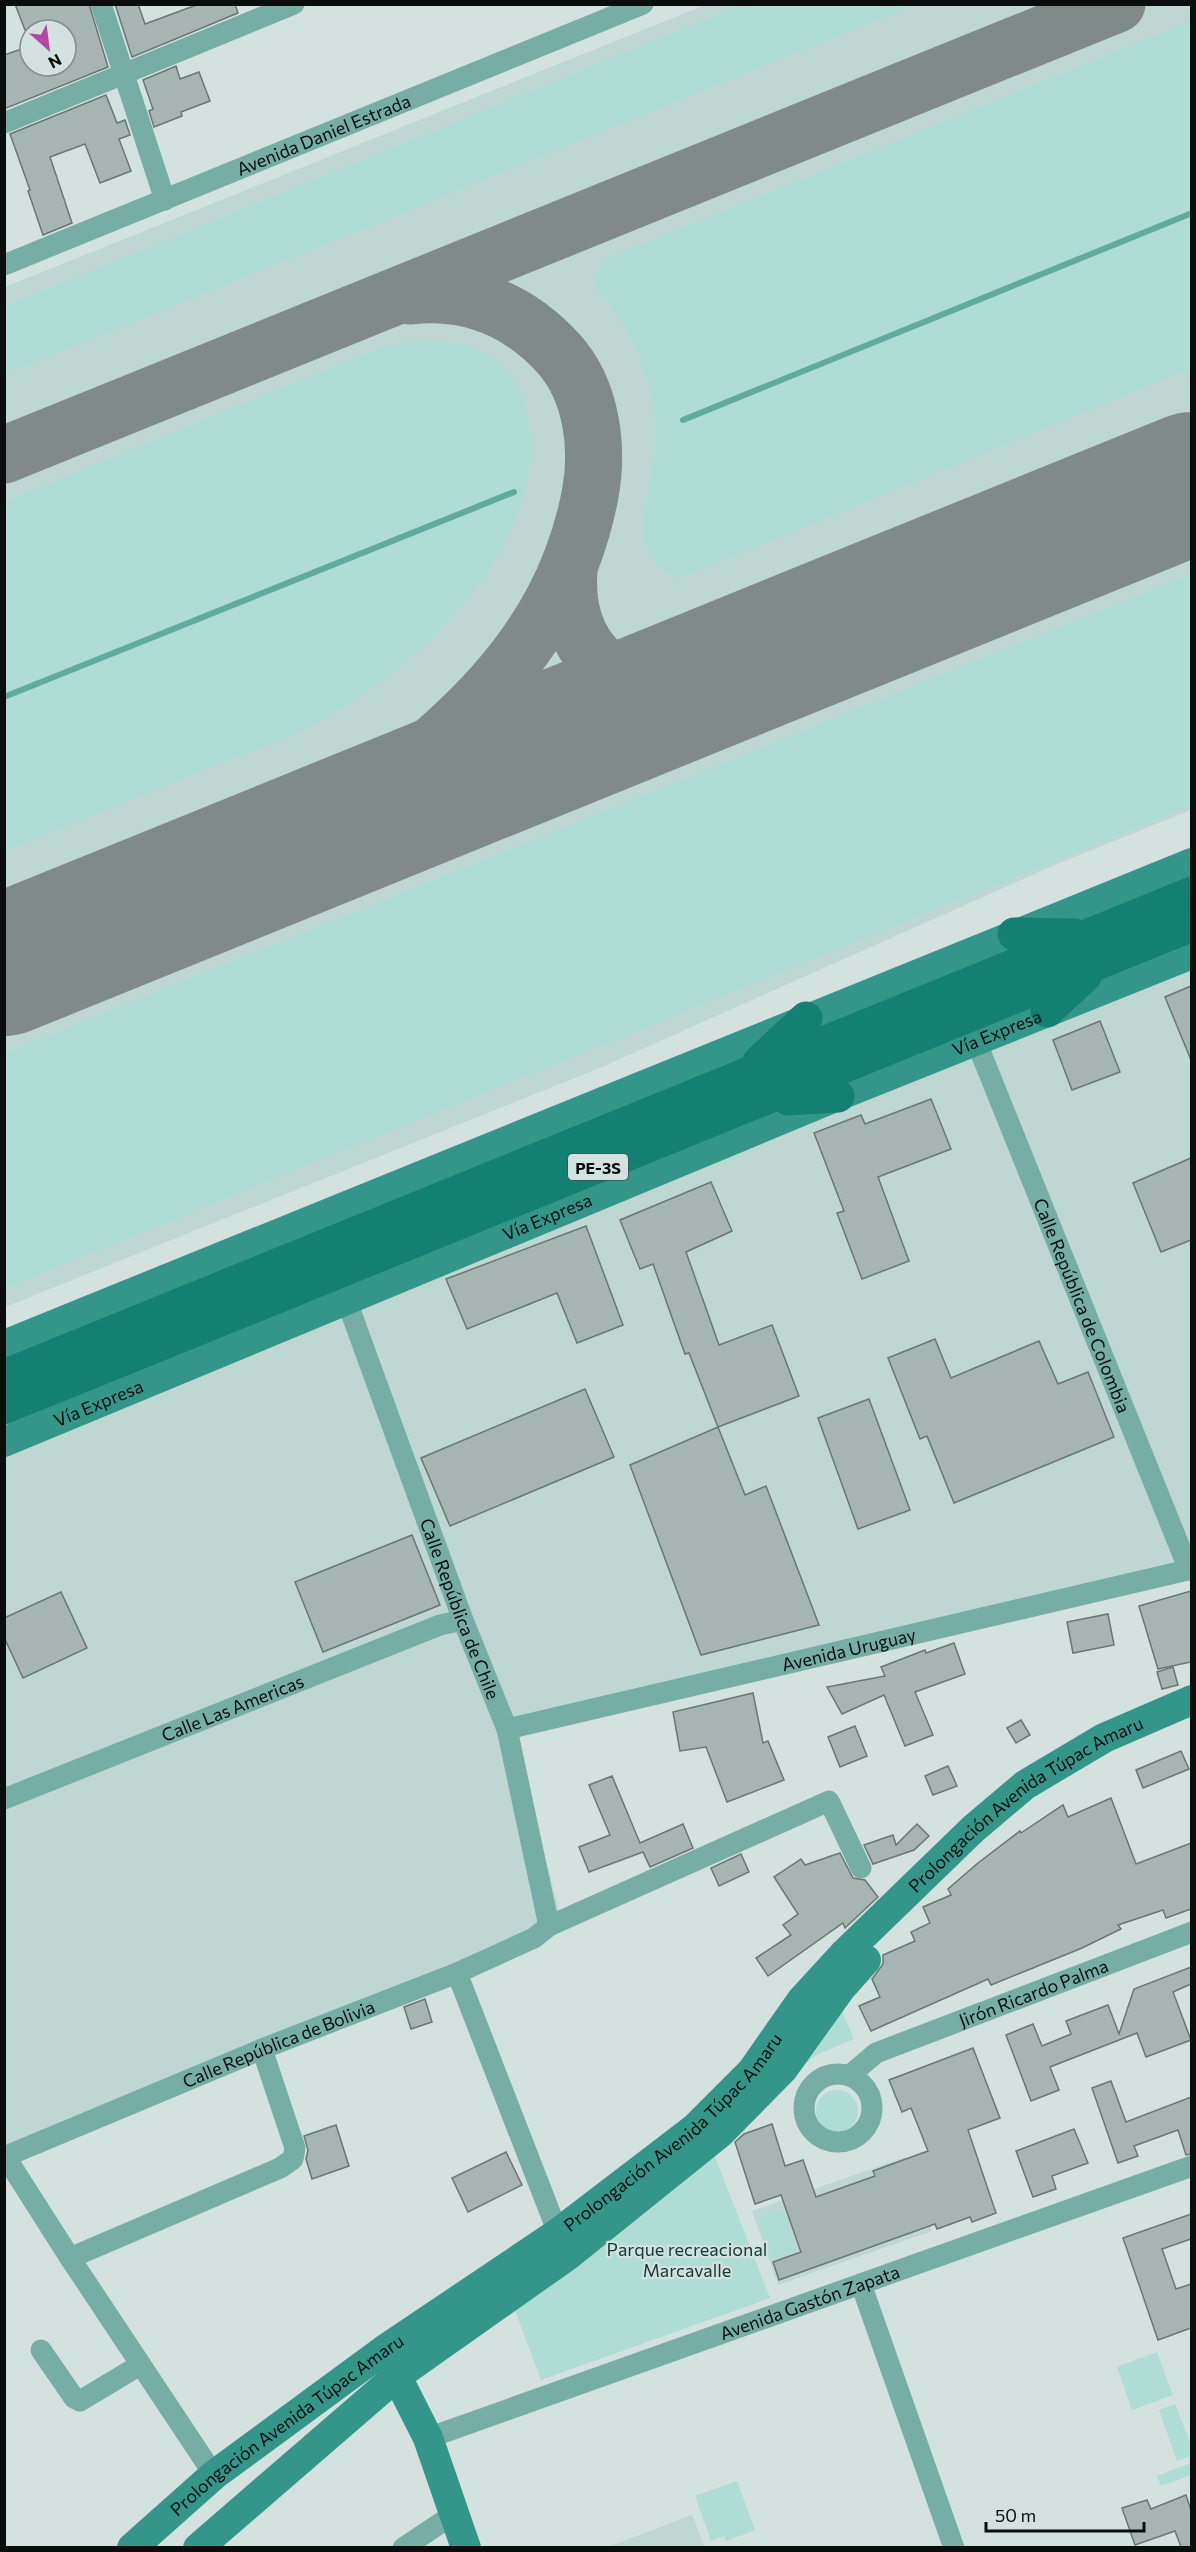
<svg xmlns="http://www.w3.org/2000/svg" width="1196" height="2552" font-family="Commissioner,sans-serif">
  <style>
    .built { fill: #bfd7d2 }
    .green { fill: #afdcd4 }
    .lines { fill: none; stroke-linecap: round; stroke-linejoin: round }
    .stream { stroke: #61aa9e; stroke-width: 6 }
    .taxiway { stroke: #808a88; stroke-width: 57 }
    .runway { stroke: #808a88; stroke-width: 142 }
    .building { fill: #a7b5b2; stroke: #697673; stroke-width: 1.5 }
    .street { stroke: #76aea5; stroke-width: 21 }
    .secondary { stroke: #349689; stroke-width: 30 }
    .primary { stroke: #138073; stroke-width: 33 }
    .labels { text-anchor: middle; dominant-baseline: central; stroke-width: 4.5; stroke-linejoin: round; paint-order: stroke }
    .shield { fill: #d4e2df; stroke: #464e4c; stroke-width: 1.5 }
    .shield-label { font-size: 16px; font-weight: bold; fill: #090e0d }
    .street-label { font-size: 18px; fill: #090e0d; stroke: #d4e2df }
    .park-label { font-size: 18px; fill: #133732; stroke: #d4e2df }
  </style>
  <rect width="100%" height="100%" fill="#d4e2df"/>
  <g class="built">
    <path d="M 705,5 L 1191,5 L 1191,810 L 1057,864 L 602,1067 L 5,1307 L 5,287 Z"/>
    <path d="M 1191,933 L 1191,1572 L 510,1723 L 563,1925 L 5,2149 L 5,1417 Z"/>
    <path d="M 905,2157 L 932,2231 L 778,2285 L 752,2211 Z"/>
    <path d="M 692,2515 L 705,2547 L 612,2547 L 611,2546 Z"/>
  </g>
  <g class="green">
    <path d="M 741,5 L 915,5 L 5,375 L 5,306 Z"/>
    <path d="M 1191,21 L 1191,369 L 691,574 L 674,578 C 628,552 644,513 651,472 C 656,446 656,420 650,394 C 644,366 630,333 613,310 C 607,301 599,295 593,285 L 600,264 L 610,257 Z"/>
    <path d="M 412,341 C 429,343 449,341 466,345 C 502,354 523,386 529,420 C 551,545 414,672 315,725 C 285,742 250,752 218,765 C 147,794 76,823 5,852 L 5,501 L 384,346 Z"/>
    <path d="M 1191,574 L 1191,806 L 5,1289 L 5,1053 Z"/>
    <path d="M 842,2011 L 854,2039 L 816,2055 L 800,2069 Z"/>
    <circle cx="837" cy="2111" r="21"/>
    <path d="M 714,2154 L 770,2298 L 541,2380 L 514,2308 L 616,2236 Z"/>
    <path d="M 783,2209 L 798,2251 L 772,2260 L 757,2218 Z"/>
    <path d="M 1157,2352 L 1173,2395 L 1132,2410 L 1117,2367 Z"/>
    <path d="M 1175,2404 L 1192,2448 L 1191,2456 L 1177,2461 L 1159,2410 Z"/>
    <path d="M 1191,2463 L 1191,2475 L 1161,2486 L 1157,2476 Z"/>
    <path d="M 737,2481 L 755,2530 L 726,2541 L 724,2536 L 711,2541 L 695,2496 Z"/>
  </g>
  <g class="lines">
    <g class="stream">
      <path d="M 683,420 L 1192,213"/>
      <path d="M 4,697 L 514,492"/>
    </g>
    <g class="taxiway">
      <path d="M 4,455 L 1117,4"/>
      <path d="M 569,571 C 565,625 589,674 646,685 C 668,690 693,683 714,677"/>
      <path d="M 310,841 C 436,746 558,660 590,495 C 599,448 592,391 559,354 C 519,310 469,289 410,296"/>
    </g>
    <path class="runway" d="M 4,965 L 1192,483"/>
  </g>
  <g class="building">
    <path d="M 15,4 L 89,4 L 108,67 L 4,109 L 4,55 L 30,46 L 30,66 L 66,66 L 66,30 L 25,30 Z"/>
    <path d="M 115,4 L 138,4 L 145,24 L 199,4 L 235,4 L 238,13 L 132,57 Z"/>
    <path d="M 176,66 L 180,79 L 199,72 L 210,101 L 181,112 L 182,116 L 154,127 L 149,111 L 153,109 L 143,80 Z"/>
    <path d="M 106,95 L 117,123 L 125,120 L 130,135 L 119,139 L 131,171 L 100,183 L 85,144 L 50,157 L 72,223 L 43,235 L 28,191 L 30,190 L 10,134 Z"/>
    <path d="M 1191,986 L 1191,1060 L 1165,997 Z"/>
    <path d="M 1100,1021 L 1120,1072 L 1072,1090 L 1053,1040 Z"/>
    <path d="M 931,1099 L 951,1149 L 878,1177 L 909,1261 L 862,1279 L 837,1213 L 844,1211 L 814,1133 L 861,1115 L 865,1124 Z"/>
    <path d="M 1191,1158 L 1191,1240 L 1161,1252 L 1133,1183 Z"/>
    <path d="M 711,1182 L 732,1231 L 686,1252 L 719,1345 L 772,1325 L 799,1396 L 718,1427 L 689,1353 L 685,1354 L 653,1264 L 640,1269 L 620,1220 Z"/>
    <path d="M 586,1226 L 623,1325 L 577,1343 L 557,1293 L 467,1329 L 446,1279 Z"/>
    <path d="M 935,1339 L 951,1378 L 1039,1341 L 1058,1384 L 1088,1372 L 1114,1437 L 954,1503 L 927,1436 L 920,1439 L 888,1358 Z"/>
    <path d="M 585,1389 L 614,1457 L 450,1526 L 421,1458 Z"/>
    <path d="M 869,1399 L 910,1510 L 858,1529 L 818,1418 Z"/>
    <path d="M 718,1427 L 745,1495 L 766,1486 L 819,1625 L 701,1655 L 630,1465 Z"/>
    <path d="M 412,1535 L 440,1605 L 323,1652 L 295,1582 Z"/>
    <path d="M 1191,1591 L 1191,1662 L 1158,1669 L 1139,1606 Z"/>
    <path d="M 61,1592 L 87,1648 L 23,1678 L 4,1637 L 4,1618 Z"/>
    <path d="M 1108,1614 L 1114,1645 L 1073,1653 L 1067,1622 Z"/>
    <path d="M 954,1643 L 965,1674 L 915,1692 L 933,1735 L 905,1746 L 884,1695 L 842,1714 L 827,1687 L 885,1676 L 881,1667 L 925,1650 L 926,1653 Z"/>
    <path d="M 1173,1667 L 1178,1685 L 1162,1689 L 1157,1672 Z"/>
    <path d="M 753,1693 L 763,1743 L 768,1741 L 784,1780 L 727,1802 L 706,1747 L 680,1751 L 673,1712 Z"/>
    <path d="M 1021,1720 L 1030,1735 L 1016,1743 L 1007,1728 Z"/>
    <path d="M 855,1726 L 867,1756 L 840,1767 L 828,1737 Z"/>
    <path d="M 1181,1751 L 1189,1769 L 1143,1788 L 1136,1770 Z"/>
    <path d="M 948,1766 L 957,1786 L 933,1795 L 925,1776 Z"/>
    <path d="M 612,1776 L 640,1843 L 683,1824 L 693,1848 L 650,1867 L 643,1852 L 589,1872 L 579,1847 L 610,1835 L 589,1785 Z"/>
    <path d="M 1111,1798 L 1136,1864 L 1191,1843 L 1191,1909 L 1166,1918 L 1163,1910 L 1118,1925 L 1121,1929 L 1082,1948 L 991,1985 L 988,1979 L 871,2031 L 859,2006 L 880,1997 L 872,1979 L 883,1964 L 883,1955 L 915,1941 L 911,1932 L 930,1923 L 923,1907 L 951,1895 L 948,1889 L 978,1863 L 1020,1831 L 1021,1833 L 1063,1805 L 1068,1817 Z"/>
    <path d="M 917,1824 L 929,1836 L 914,1850 L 873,1864 L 864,1845 L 893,1835 L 896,1845 Z"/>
    <path d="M 840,1853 L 853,1878 L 865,1880 L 878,1897 L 845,1928 L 843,1923 L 768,1976 L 756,1958 L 791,1935 L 783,1925 L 798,1914 L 774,1877 L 801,1859 L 805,1865 Z"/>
    <path d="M 741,1854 L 749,1872 L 719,1886 L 711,1868 Z"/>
    <path d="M 1191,1967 L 1191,1984 L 1173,1992 L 1191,2040 L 1146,2057 L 1137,2033 L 1050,2067 L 1059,2090 L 1031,2101 L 1006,2035 L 1033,2024 L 1042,2046 L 1071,2034 L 1066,2021 L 1108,2005 L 1119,2034 L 1134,1989 Z"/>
    <path d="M 425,1999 L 432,2022 L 411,2029 L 404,2007 Z"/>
    <path d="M 973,2048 L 1000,2118 L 968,2130 L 996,2213 L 972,2222 L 970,2217 L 937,2229 L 935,2224 L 779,2280 L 773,2262 L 801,2252 L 781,2195 L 755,2204 L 735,2142 L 744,2134 L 772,2124 L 785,2166 L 803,2160 L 816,2197 L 875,2176 L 873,2171 L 928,2151 L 911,2108 L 902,2112 L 889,2080 Z"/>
    <path d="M 1111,2081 L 1126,2122 L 1191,2097 L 1191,2154 L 1186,2155 L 1178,2130 L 1134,2146 L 1138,2156 L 1118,2163 L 1092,2088 Z"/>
    <path d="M 336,2125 L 349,2166 L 312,2179 L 306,2159 L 308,2150 L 304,2136 Z"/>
    <path d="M 1074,2129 L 1088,2163 L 1052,2176 L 1056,2189 L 1033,2197 L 1016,2151 Z"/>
    <path d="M 506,2152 L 522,2185 L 468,2212 L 452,2178 Z"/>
    <path d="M 1191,2214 L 1191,2239 L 1162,2249 L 1176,2289 L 1191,2284 L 1191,2328 L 1158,2340 L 1123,2238 Z"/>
    <path d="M 1186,2495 L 1191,2510 L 1191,2547 L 1181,2547 L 1175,2531 L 1135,2545 L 1122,2508 L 1147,2500 L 1151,2509 Z"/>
  </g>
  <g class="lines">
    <g class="street">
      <path d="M 101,4 L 165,200"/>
      <path d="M 4,123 L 294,4"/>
      <path id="s1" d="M 4,265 L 643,4"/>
      <path id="s2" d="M 976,1041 L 1189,1570"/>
      <path id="s3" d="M 346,1299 L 463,1620 L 507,1729 L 549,1926"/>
      <path id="s4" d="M 507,1729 L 1192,1569"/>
      <path id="s5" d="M 4,1799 L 440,1625 L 463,1620"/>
      <path d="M 457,1973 L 558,2233"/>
      <circle cx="838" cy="2108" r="34"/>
      <path id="s6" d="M 849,2076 L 876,2053 L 1192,1932"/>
      <path d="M 5,2156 L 70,2258 L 214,2475"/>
      <path id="s7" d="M 4,2157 L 262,2049 L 457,1973 L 534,1938 L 549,1926 L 829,1801 L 861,1868"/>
      <path d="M 70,2258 L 280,2168 L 293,2159 L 295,2148 L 262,2049"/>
      <path d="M 861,2284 L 954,2548"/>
      <path d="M 41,2350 L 74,2398 L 80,2401 L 140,2365"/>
      <path id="s8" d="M 428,2438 L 1192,2166"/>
      <path d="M 403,2548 L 454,2514"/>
    </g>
    <g class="secondary">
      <path d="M 4,1345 L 1192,863"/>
      <path id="s9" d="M 4,1442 L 838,1096 L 1192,954"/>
      <path d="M 388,2359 L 428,2438 L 466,2548"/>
      <path id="s10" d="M 132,2548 L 214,2475 L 384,2350 L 558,2233 L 694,2129 L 752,2071 L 801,2001 L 845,1953 L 973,1829 L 1025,1785 L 1104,1738 L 1192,1700"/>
      <path d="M 198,2548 L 397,2376 L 567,2256 L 720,2133 L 783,2069 L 841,1988 L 866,1960"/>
    </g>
    <g class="primary">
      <path d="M 1014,934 L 1074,935"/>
      <path d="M 1047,1011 L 1085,976"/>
      <path d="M 759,1062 L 806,1018"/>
      <path d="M 788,1099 L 838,1096"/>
      <path d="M 4,1376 L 1192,893"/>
      <path d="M 4,1408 L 1192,925"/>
    </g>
  </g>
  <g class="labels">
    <rect class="shield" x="568" y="1154" width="60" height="26" rx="4.5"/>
    <g class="shield-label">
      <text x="598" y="1167">PE-3S</text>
    </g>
    <g class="street-label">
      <text stroke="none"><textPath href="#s1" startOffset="345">Avenida Daniel Estrada</textPath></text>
      <text stroke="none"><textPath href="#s9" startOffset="1074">Vía Expresa</textPath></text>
      <text stroke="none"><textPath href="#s9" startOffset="588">Vía Expresa</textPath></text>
      <text stroke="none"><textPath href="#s2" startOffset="285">Calle República de Colombia</textPath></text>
      <text stroke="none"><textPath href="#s9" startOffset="102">Vía Expresa</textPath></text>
      <text stroke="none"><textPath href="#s3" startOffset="330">Calle República de Chile</textPath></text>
      <text stroke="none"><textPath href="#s4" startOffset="351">Avenida Uruguay</textPath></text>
      <text stroke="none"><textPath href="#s5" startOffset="246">Calle Las Americas</textPath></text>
      <text stroke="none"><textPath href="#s10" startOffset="1170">Prolongación Avenida Túpac Amaru</textPath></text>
      <text stroke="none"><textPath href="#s6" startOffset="204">Jirón Ricardo Palma</textPath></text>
      <text stroke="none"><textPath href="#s7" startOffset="297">Calle República de Bolivia</textPath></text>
      <text stroke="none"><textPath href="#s10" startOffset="684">Prolongación Avenida Túpac Amaru</textPath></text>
      <text stroke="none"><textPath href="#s8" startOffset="405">Avenida Gastón Zapata</textPath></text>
      <text stroke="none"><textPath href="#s10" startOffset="198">Prolongación Avenida Túpac Amaru</textPath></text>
    </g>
    <g class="park-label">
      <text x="687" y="2249">Parque recreacional<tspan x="687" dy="21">Marcavalle</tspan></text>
    </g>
  </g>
  <rect width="1196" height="2552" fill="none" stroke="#090e0d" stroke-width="12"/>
  <g transform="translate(48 48) rotate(152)"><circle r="28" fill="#d4e2df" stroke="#838d8b" stroke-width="1.5"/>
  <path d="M0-4.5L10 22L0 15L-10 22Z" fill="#b548a7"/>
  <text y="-9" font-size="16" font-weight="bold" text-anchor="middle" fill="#090e0d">N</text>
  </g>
  <path d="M986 2522v9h158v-9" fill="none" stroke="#090e0d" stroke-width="3"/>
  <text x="995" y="2522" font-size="18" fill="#090e0d" stroke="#d4e2df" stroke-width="4.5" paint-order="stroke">50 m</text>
</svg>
